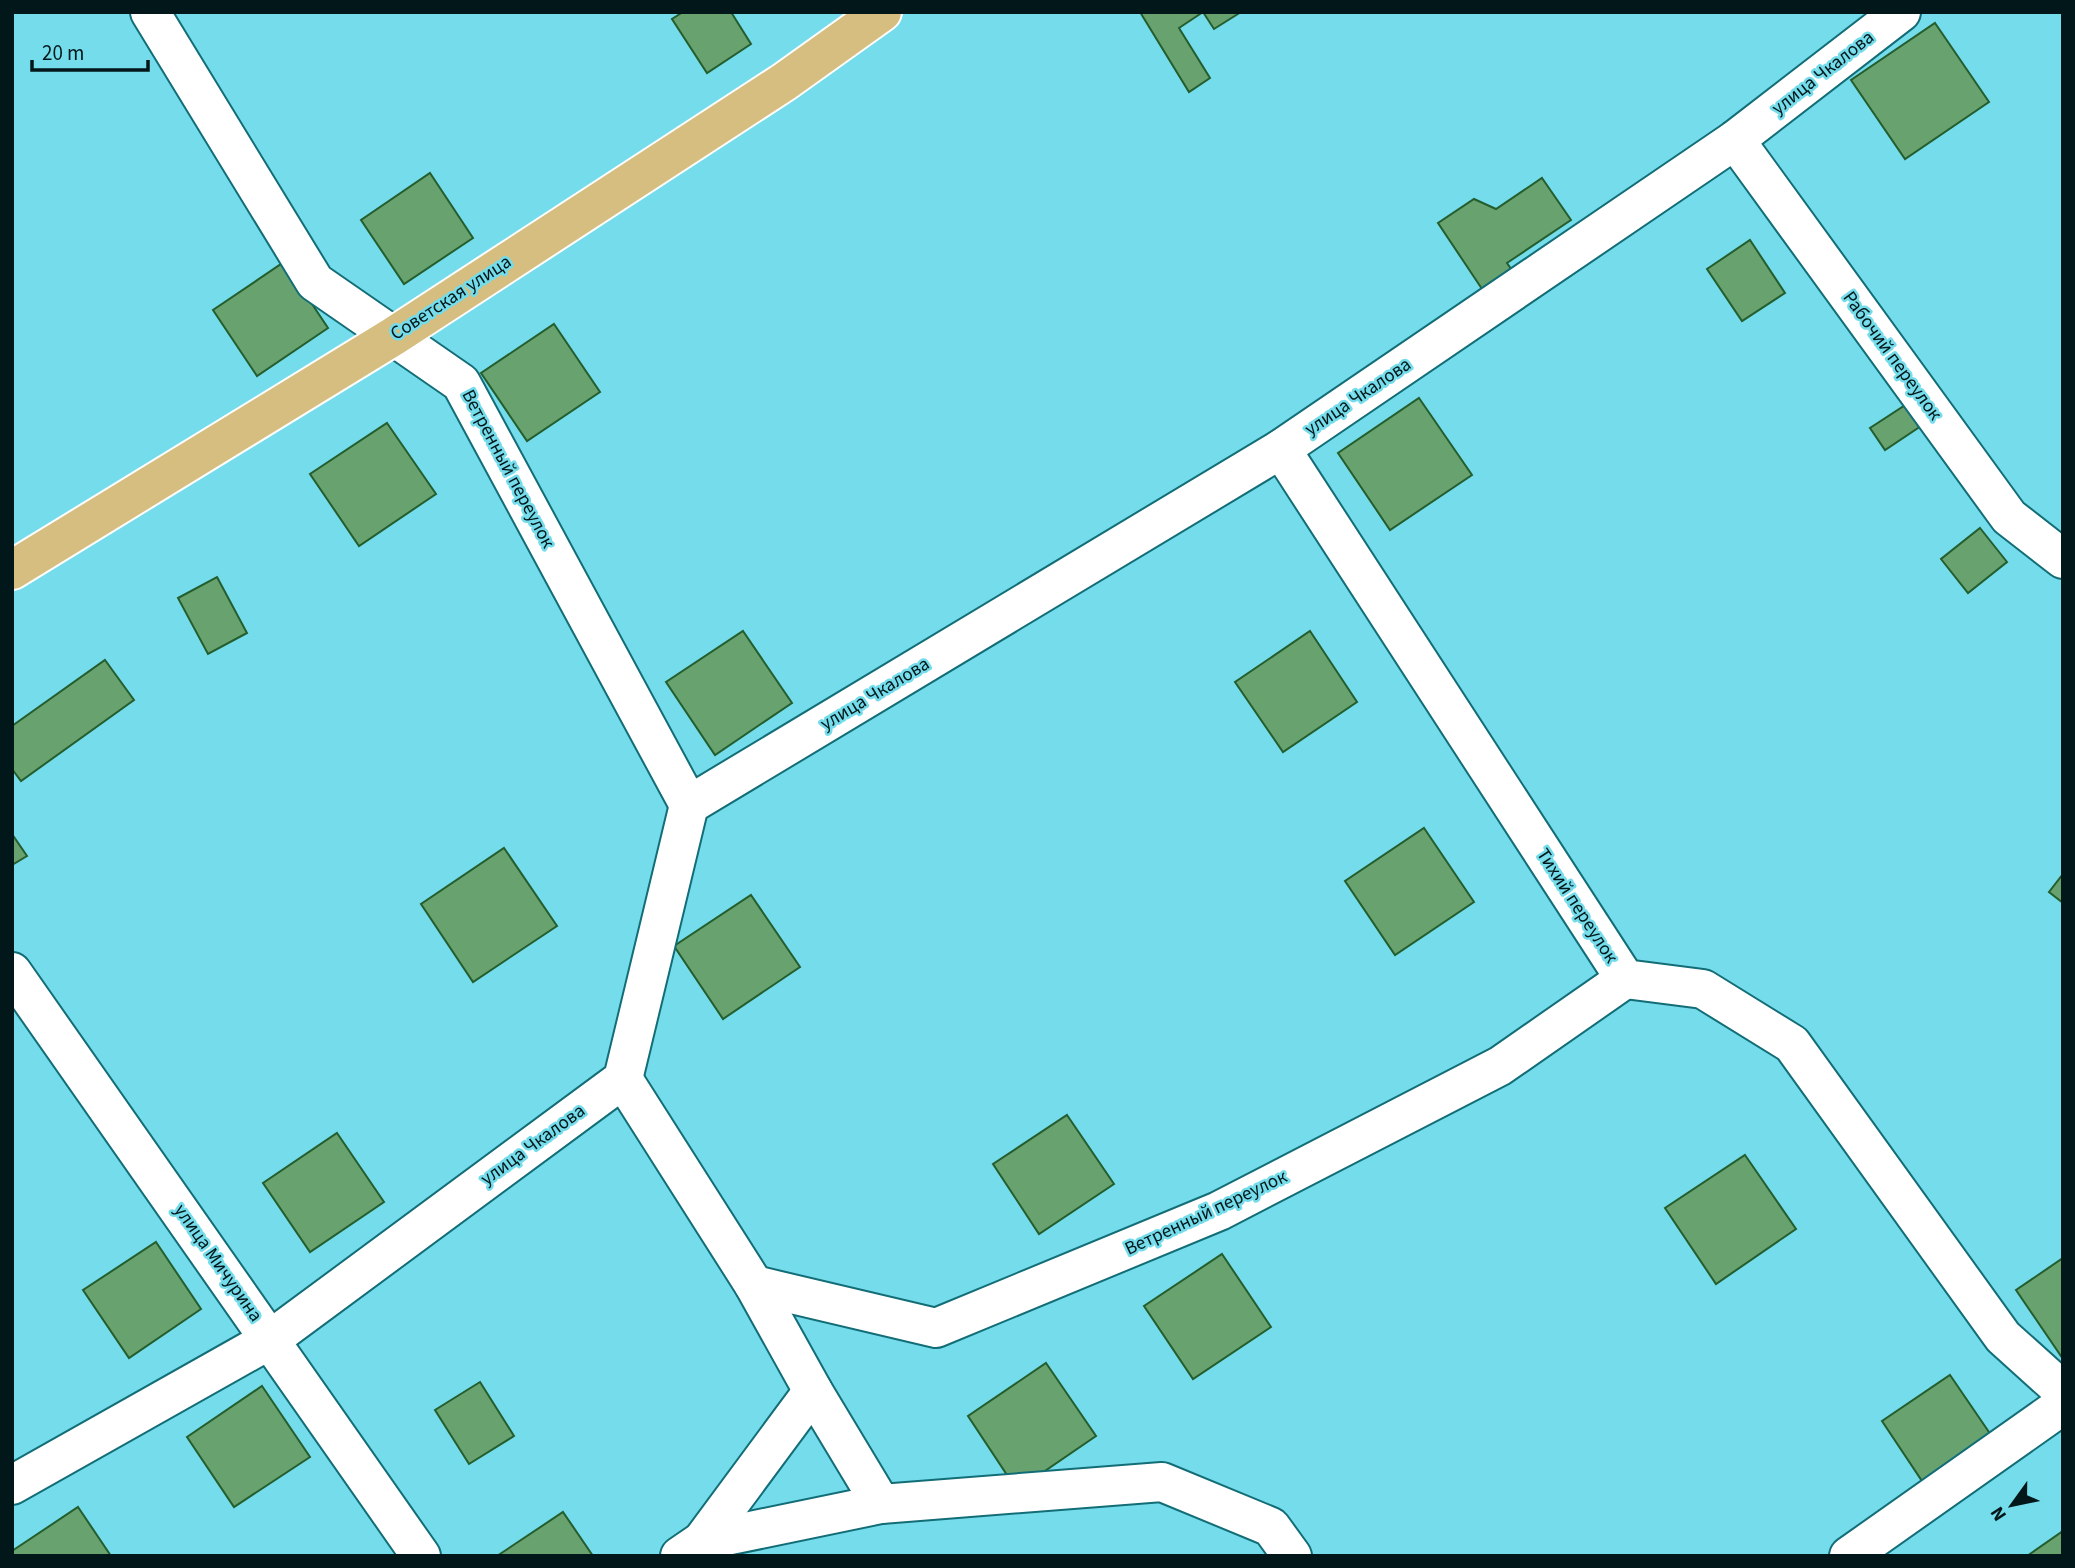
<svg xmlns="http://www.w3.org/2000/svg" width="2075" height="1568" font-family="'Source Sans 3',sans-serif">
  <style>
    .building { fill: #68a36f; stroke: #245e2e; stroke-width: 2 }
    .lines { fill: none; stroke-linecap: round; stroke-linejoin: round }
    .street-casing { stroke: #136d77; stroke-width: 42 }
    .primary-casing { stroke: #fff; stroke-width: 42 }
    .street { stroke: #fff; stroke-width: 38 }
    .primary { stroke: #d5be7f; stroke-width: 38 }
    .labels { text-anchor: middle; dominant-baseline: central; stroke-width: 5; stroke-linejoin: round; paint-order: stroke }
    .street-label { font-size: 19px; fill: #02171a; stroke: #74dcea }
  </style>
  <rect width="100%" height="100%" fill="#74dcea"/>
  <g class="building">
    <path d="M 683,12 L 731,12 L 751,44 L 707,73 L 672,19 Z"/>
    <path d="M 1140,12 L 1203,12 L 1179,28 L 1210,78 L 1189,92 Z"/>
    <path d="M 1203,12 L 1241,12 L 1214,29 Z"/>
    <path d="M 1935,23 L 1989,102 L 1905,159 L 1851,80 Z"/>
    <path d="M 430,173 L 473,238 L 404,284 L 361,220 Z"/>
    <path d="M 1542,178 L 1571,220 L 1507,263 L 1516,276 L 1486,295 L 1438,223 L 1474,199 L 1496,209 Z"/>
    <path d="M 1750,240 L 1785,293 L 1742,321 L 1707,269 Z"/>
    <path d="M 284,262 L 328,328 L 257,376 L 213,310 Z"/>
    <path d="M 554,324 L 600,392 L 527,441 L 481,373 Z"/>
    <path d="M 1419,398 L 1472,475 L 1390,530 L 1338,453 Z"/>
    <path d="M 1910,402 L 1924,424 L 1885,450 L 1870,428 Z"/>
    <path d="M 387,423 L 436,494 L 359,546 L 310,474 Z"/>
    <path d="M 1980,528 L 2007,562 L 1968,593 L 1941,559 Z"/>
    <path d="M 217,577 L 247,633 L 208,654 L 178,598 Z"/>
    <path d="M 743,631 L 792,703 L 715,755 L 666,682 Z"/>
    <path d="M 1310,631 L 1357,702 L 1283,752 L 1235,682 Z"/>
    <path d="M 105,660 L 134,700 L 21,781 L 12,769 L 12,726 Z"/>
    <path d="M 1424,828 L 1474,902 L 1395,955 L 1345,881 Z"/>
    <path d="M 12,834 L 27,856 L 12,865 Z"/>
    <path d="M 504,848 L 557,926 L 473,982 L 421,904 Z"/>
    <path d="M 2063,874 L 2063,903 L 2049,892 Z"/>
    <path d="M 751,895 L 800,967 L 723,1019 L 674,946 Z"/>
    <path d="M 1067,1115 L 1114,1184 L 1039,1234 L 993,1164 Z"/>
    <path d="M 337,1133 L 384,1202 L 310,1252 L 263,1183 Z"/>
    <path d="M 1745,1155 L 1796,1229 L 1716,1284 L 1665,1208 Z"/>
    <path d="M 156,1242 L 201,1309 L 129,1358 L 83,1290 Z"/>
    <path d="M 1222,1254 L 1271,1327 L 1193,1379 L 1144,1306 Z"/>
    <path d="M 2063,1258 L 2063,1359 L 2016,1290 Z"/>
    <path d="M 1046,1363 L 1096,1436 L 1017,1490 L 968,1416 Z"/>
    <path d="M 1950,1375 L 1993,1438 L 1924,1484 L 1882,1421 Z"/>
    <path d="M 480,1382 L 514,1436 L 469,1464 L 435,1410 Z"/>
    <path d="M 262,1386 L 310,1457 L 234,1507 L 187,1437 Z"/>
    <path d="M 78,1507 L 111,1556 L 12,1556 L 12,1551 Z"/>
    <path d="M 563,1512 L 593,1556 L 497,1556 Z"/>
    <path d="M 2063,1531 L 2063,1556 L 2027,1556 Z"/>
  </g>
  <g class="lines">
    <defs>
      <g id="street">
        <path d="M 150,12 L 315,282 L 461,383 L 689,805"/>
        <path d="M 1735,140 L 2009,517 L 2063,559"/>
        <path d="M 1281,449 L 1625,979 L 1703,989 L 1792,1044 L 2003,1337 L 2063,1391"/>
        <path d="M 12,972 L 421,1556"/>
        <path d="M 623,1079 L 754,1285 L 813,1391 L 881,1504 L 1162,1482 L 1271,1527 L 1292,1556"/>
        <path d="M 754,1285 L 936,1328 L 1219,1211 L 1500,1066 L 1625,979"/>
        <path d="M 12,1485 L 271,1339 L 623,1079 L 689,805 L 1281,449 L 1735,140 L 1901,12"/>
        <path d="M 702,1541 L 881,1504"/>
        <path d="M 680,1556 L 702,1541 L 813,1391"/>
        <path d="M 1849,1556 L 2063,1405"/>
      </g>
      <path id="primary" d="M 12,570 L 394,336 L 784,82 L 882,12"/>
    </defs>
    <use href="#street" class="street-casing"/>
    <use href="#primary" class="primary-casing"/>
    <use href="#street" class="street"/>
    <use href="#primary" class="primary"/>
  </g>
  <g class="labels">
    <g class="street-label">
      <text transform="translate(1823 73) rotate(-38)">улица Чкалова</text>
      <text transform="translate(451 298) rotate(-33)">Советская улица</text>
      <text transform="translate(1892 356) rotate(54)">Рабочий переулок</text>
      <text transform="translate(1358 397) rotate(-34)">улица Чкалова</text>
      <text transform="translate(508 469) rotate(62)">Ветренный переулок</text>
      <text transform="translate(875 694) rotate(-31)">улица Чкалова</text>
      <text transform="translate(1577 906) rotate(57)">Тихий переулок</text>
      <text transform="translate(533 1145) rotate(-36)">улица Чкалова</text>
      <text transform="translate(1206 1213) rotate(-25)">Ветренный переулок</text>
      <text transform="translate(218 1263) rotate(55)">улица Мичурина</text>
    </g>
  </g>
  <rect width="2075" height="1568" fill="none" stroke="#02171a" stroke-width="28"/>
  <g transform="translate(2012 1505) rotate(237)" stroke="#74dcea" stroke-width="5" paint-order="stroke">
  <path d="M0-5L12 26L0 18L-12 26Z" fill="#02171a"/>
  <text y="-10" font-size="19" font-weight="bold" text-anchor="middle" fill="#02171a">N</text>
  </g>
  <path d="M32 60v10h116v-10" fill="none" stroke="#02171a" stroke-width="3.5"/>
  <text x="42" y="60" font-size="21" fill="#02171a" stroke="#74dcea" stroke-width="5" paint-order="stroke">20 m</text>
</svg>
